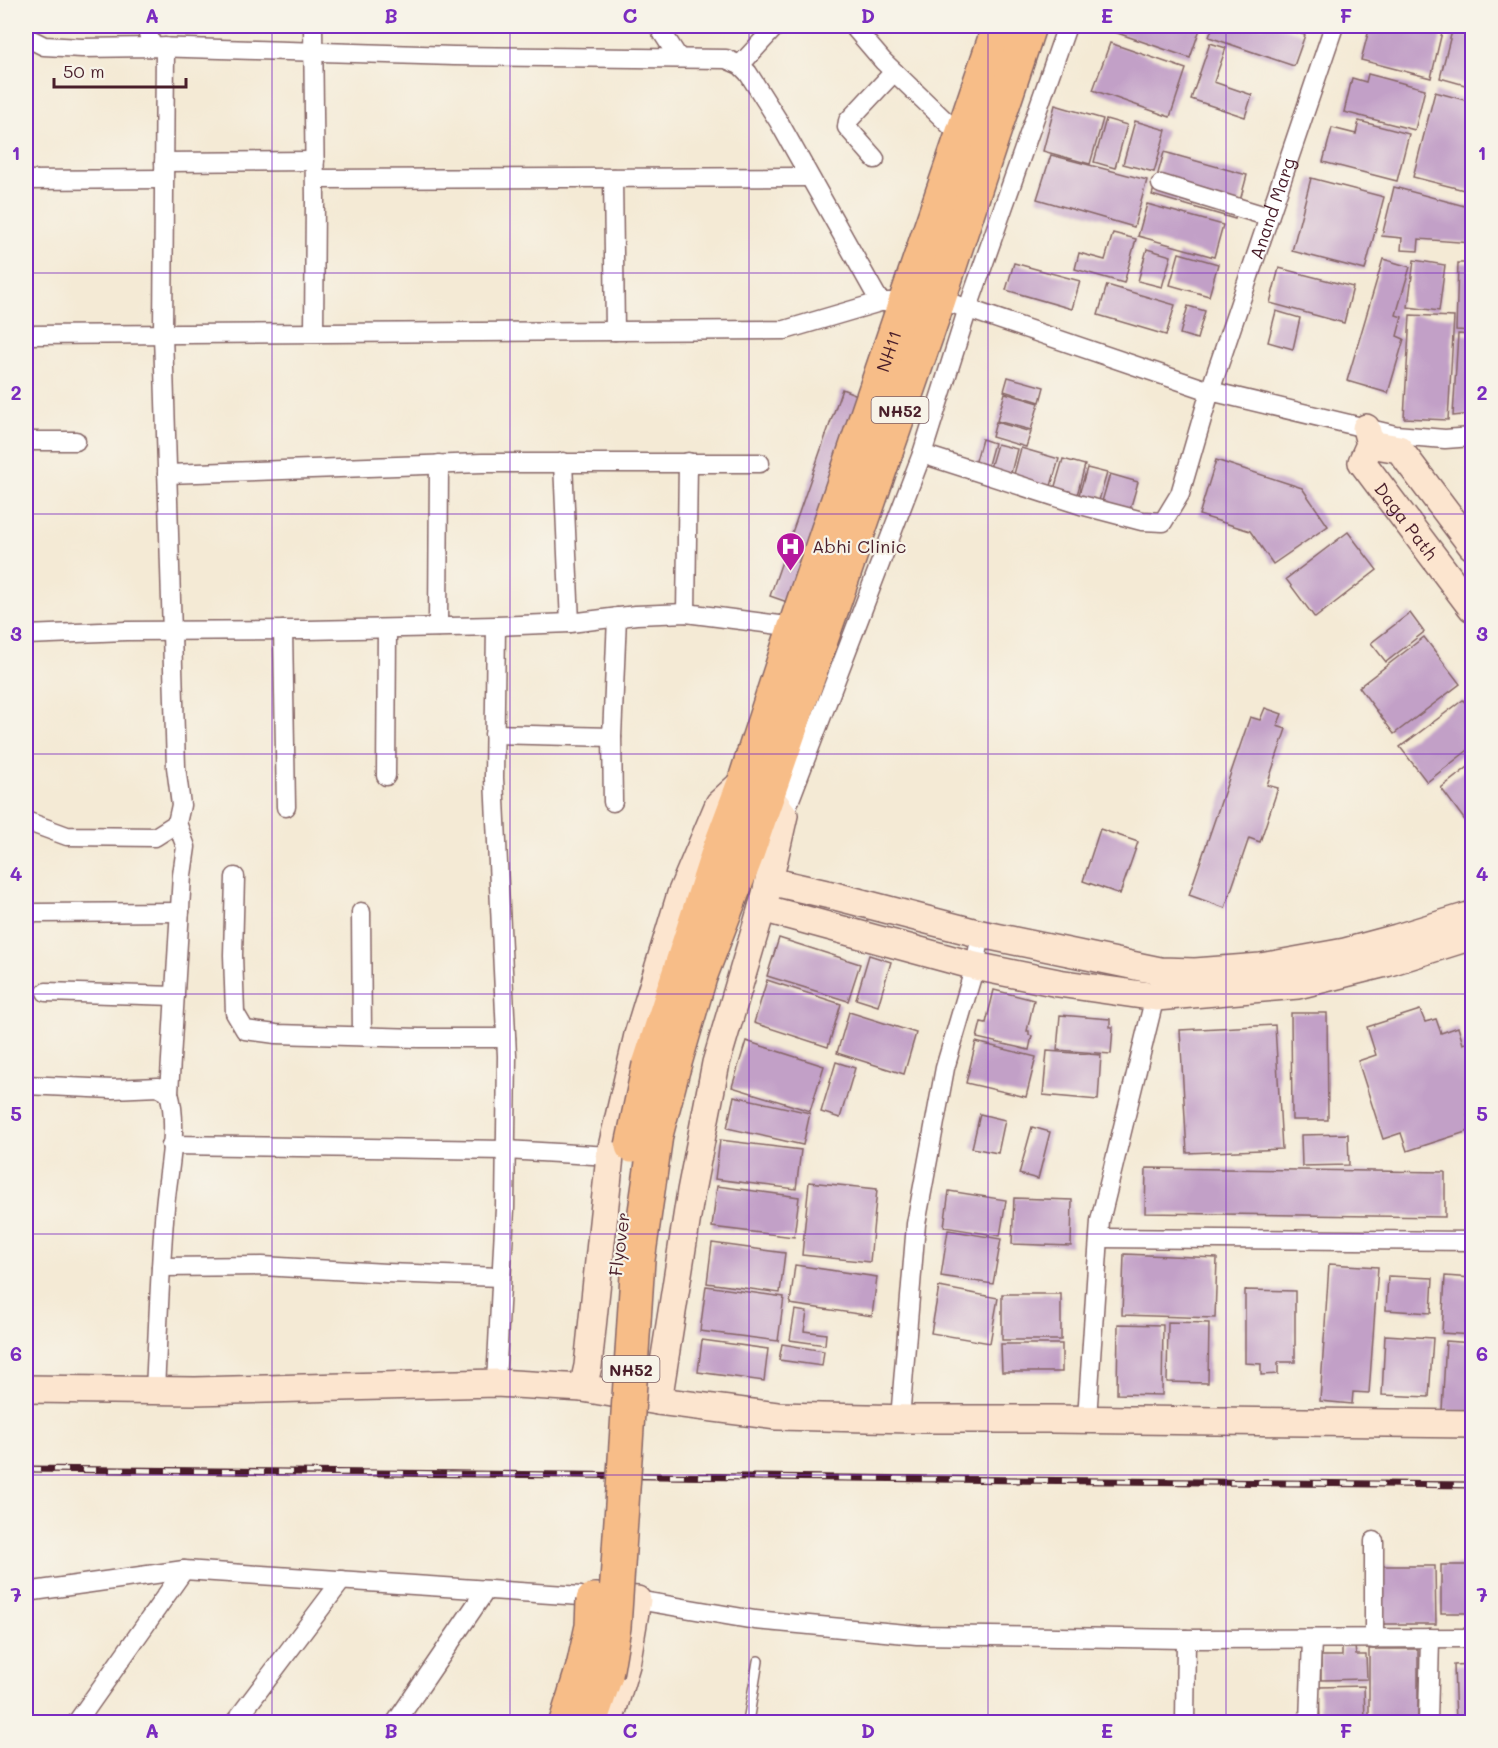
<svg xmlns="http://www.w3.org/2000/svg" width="1498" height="1748" font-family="Mali,sans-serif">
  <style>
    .building { fill: #c2a0c7 }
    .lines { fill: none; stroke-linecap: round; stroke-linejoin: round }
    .lane-casing { stroke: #866666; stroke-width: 12 }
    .street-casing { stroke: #866666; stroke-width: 21 }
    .secondary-casing { stroke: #866666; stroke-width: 30 }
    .highway-casing { stroke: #866666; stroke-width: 36 }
    .lane { stroke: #fff; stroke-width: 9 }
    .street { stroke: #fff; stroke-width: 18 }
    .secondary { stroke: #fce5cf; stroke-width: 27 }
    .highway { stroke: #f7bd88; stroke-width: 33 }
    .rail-casing { stroke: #4a1f2b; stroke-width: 7 }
    .rail { stroke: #f7f3e8; stroke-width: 4.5; stroke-dasharray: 14; stroke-linecap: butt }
    .highway-bridge-casing { stroke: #866666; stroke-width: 36; stroke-linecap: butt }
    .highway-bridge { stroke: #f7bd88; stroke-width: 33 }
    .grid { fill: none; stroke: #7b2cbf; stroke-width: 1.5; stroke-opacity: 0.55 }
    .labels { text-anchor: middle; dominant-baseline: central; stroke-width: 4.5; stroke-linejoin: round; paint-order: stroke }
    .shield { fill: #f7f3e8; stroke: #7e5f64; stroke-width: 1.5 }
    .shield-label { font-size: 16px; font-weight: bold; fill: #4a1f2b }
    .street-label { font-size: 18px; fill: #4a1f2b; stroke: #f7f3e8 }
    .poi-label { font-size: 18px; fill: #4a1f2b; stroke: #f7f3e8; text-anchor: start }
    .neatline { fill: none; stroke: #7b2cbf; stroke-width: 2 }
    .grid-label { font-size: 20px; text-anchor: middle; font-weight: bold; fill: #7b2cbf }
  </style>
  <rect width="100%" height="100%" fill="#f7f3e8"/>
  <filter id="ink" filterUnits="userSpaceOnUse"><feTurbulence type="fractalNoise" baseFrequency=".0167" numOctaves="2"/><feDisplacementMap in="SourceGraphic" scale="12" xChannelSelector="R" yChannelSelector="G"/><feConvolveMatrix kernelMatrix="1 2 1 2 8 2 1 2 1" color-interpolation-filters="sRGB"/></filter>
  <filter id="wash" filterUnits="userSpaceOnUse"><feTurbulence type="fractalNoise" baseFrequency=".008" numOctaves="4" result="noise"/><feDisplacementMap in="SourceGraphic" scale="24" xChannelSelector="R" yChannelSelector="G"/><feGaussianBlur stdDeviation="1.35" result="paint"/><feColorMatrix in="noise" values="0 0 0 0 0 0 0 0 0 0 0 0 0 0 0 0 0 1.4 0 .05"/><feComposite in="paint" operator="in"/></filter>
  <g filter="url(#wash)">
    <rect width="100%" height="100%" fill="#f4ead5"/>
    <g id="blocks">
      <g class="building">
        <path d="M 379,26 L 418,26 L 418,28 L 379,29 Z"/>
        <path d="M 1097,26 L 1201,26 L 1190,58 Z"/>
        <path d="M 1213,26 L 1277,26 L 1305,35 L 1294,66 L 1209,37 Z"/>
        <path d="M 1370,26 L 1417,26 L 1442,32 L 1431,78 L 1361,60 Z"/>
        <path d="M 1452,31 L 1472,36 L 1472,87 L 1440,78 Z"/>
        <path d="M 1110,43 L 1186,69 L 1170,117 L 1093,90 Z"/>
        <path d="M 1210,43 L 1226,48 L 1214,82 L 1252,95 L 1245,117 L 1191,99 Z"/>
        <path d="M 1368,74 L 1425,89 L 1415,130 L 1344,112 L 1352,78 L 1366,82 Z"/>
        <path d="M 1435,92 L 1472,102 L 1472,192 L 1413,177 Z"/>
        <path d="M 1055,105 L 1103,119 L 1090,164 L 1043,151 Z"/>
        <path d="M 1106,119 L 1127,125 L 1115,168 L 1094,162 Z"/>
        <path d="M 1135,121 L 1166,130 L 1154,172 L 1123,164 Z"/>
        <path d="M 1359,121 L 1409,134 L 1397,181 L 1323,162 L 1332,128 L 1356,134 Z"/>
        <path d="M 1164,152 L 1247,175 L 1235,219 L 1152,195 Z"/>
        <path d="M 1051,155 L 1147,180 L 1134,227 L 1037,199 Z"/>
        <path d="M 1311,178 L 1384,197 L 1365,270 L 1292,251 Z"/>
        <path d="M 1394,187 L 1472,208 L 1472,243 L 1419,239 L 1418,251 L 1401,250 L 1402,238 L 1382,236 Z"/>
        <path d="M 1147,204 L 1223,225 L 1214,257 L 1138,236 Z"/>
        <path d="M 1113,233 L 1136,239 L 1124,283 L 1075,269 L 1079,253 L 1105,260 Z"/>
        <path d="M 1147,249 L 1171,256 L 1162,287 L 1138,281 Z"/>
        <path d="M 1179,253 L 1218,264 L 1209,296 L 1170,285 Z"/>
        <path d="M 1383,259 L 1410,267 L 1396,315 L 1402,317 L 1397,336 L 1404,339 L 1388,393 L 1347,381 Z"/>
        <path d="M 1414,260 L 1445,265 L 1439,311 L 1408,307 Z"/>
        <path d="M 1014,263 L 1080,281 L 1072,309 L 1006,290 Z"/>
        <path d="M 1458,263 L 1472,263 L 1472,331 L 1456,330 Z"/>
        <path d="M 1279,268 L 1353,287 L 1344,323 L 1270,303 Z"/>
        <path d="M 1107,285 L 1175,305 L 1166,335 L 1098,315 Z"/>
        <path d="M 1188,306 L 1205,311 L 1197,339 L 1180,334 Z"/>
        <path d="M 1276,311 L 1300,318 L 1293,349 L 1268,342 Z"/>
        <path d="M 1410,315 L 1454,317 L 1448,420 L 1404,418 Z"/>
        <path d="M 1458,334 L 1472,335 L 1472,414 L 1453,416 Z"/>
        <path d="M 1008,377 L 1044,387 L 1040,402 L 1004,391 Z"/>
        <path d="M 842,389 L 865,398 L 793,604 L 770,596 Z"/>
        <path d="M 1005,393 L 1039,403 L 1031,430 L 997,421 Z"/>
        <path d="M 996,422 L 1031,432 L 1026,447 L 992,437 Z"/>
        <path d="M 982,439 L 994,443 L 986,472 L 974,468 Z"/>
        <path d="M 997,444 L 1017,449 L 1010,477 L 989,471 Z"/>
        <path d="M 1021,448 L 1059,459 L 1050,489 L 1013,478 Z"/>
        <path d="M 1063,459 L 1085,465 L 1076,499 L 1053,493 Z"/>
        <path d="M 1216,460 L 1302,488 L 1328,526 L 1273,564 L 1250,531 L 1199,515 Z"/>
        <path d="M 1087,468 L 1107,473 L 1098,504 L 1078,498 Z"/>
        <path d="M 1110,474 L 1138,482 L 1129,513 L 1101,505 Z"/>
        <path d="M 1348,532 L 1377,570 L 1315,618 L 1286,579 Z"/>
        <path d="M 1410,613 L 1424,632 L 1386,662 L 1371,643 Z"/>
        <path d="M 1424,637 L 1460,684 L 1394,734 L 1359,687 Z"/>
        <path d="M 1463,700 L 1472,711 L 1472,747 L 1427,782 L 1400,747 Z"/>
        <path d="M 1265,708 L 1282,714 L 1277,726 L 1286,729 L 1267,785 L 1278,788 L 1260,842 L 1249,838 L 1225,908 L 1189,895 L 1250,717 L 1260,720 Z"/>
        <path d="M 1472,764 L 1472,830 L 1441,788 Z"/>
        <path d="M 1100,829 L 1138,842 L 1120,894 L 1083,881 Z"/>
        <path d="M 779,938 L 860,964 L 848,1001 L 767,976 Z"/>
        <path d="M 869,955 L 891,962 L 878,1006 L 856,999 Z"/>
        <path d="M 767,980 L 841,1004 L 828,1047 L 754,1023 Z"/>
        <path d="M 994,990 L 1034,1000 L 1027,1031 L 1029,1031 L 1029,1035 L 1032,1036 L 1029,1050 L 977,1038 L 981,1022 L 986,1023 Z"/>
        <path d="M 1420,1010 L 1425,1022 L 1436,1019 L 1441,1033 L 1458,1027 L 1463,1044 L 1472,1041 L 1472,1113 L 1467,1115 L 1472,1130 L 1407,1151 L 1401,1133 L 1383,1139 L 1358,1061 L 1376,1055 L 1367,1027 Z"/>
        <path d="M 849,1012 L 916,1033 L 904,1074 L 837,1053 Z"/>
        <path d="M 1291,1013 L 1327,1013 L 1328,1120 L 1292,1120 Z"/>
        <path d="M 1060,1015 L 1110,1019 L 1110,1027 L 1113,1027 L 1111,1054 L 1057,1050 Z"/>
        <path d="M 1275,1025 L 1282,1149 L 1187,1153 L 1180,1030 Z"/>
        <path d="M 746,1041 L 824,1066 L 810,1111 L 732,1087 Z"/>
        <path d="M 976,1042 L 1036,1057 L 1026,1097 L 966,1083 Z"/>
        <path d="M 1047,1051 L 1101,1055 L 1098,1100 L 1043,1095 Z"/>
        <path d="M 836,1062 L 855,1068 L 840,1118 L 821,1112 Z"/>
        <path d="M 734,1096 L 810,1113 L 803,1145 L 727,1128 Z"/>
        <path d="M 980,1114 L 1005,1120 L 998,1153 L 972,1148 Z"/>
        <path d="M 1032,1127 L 1050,1132 L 1038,1179 L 1019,1174 Z"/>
        <path d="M 1348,1134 L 1349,1165 L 1302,1166 L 1301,1135 Z"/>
        <path d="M 720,1140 L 801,1150 L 796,1189 L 715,1179 Z"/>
        <path d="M 1146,1168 L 1445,1172 L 1445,1217 L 1145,1213 Z"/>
        <path d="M 809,1182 L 877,1189 L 870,1262 L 802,1255 Z"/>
        <path d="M 717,1186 L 799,1197 L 794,1237 L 712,1227 Z"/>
        <path d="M 949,1191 L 1006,1200 L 1000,1236 L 944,1227 Z"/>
        <path d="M 1014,1198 L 1072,1200 L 1071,1246 L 1012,1244 Z"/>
        <path d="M 948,1230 L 1001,1239 L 993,1284 L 941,1276 Z"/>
        <path d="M 712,1243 L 785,1253 L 780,1293 L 707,1283 Z"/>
        <path d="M 1124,1254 L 1217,1258 L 1215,1318 L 1122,1315 Z"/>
        <path d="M 1329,1264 L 1378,1267 L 1369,1393 L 1353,1392 L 1352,1404 L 1320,1401 Z"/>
        <path d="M 795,1265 L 877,1277 L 872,1316 L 790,1304 Z"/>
        <path d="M 1388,1276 L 1433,1278 L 1431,1313 L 1386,1310 Z"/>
        <path d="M 1445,1276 L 1472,1278 L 1472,1335 L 1442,1333 Z"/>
        <path d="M 706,1286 L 784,1297 L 778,1341 L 700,1331 Z"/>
        <path d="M 939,1287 L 998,1298 L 990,1343 L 931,1333 Z"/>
        <path d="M 1245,1290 L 1295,1291 L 1295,1362 L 1278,1362 L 1278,1374 L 1261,1375 L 1261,1364 L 1245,1363 Z"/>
        <rect x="1002" y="1294" width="59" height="46"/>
        <path d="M 795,1310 L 807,1312 L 804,1331 L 826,1334 L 825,1345 L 790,1340 Z"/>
        <path d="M 1168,1322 L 1209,1323 L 1208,1383 L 1167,1382 Z"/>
        <path d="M 1118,1324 L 1163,1325 L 1162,1395 L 1117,1394 Z"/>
        <path d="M 1385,1335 L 1433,1338 L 1429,1397 L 1382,1395 Z"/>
        <path d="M 702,1340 L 768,1349 L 764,1381 L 698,1372 Z"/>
        <path d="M 1446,1341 L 1472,1343 L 1472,1412 L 1442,1410 Z"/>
        <path d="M 782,1344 L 824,1351 L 822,1366 L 779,1360 Z"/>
        <path d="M 1001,1344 L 1062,1344 L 1062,1372 L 1002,1372 Z"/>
        <rect x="1441" y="1565" width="31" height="48"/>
        <path d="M 1382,1566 L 1435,1566 L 1436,1624 L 1382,1624 Z"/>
        <path d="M 1342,1647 L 1355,1647 L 1356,1655 L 1366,1655 L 1367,1679 L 1321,1680 L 1321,1656 L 1342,1656 Z"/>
        <rect x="1369" y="1649" width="49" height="73"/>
        <path d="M 1472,1664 L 1472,1722 L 1456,1722 L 1454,1665 Z"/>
        <path d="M 1364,1686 L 1365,1722 L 1320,1722 L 1319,1687 Z"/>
      </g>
    </g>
  </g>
  <g filter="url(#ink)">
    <use href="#blocks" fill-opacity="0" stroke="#866666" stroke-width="1.5"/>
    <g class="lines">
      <defs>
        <path id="lane" d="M 748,1722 L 758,1661"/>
        <g id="street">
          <path d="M 146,26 L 152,47"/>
          <path d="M 313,26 L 315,198 L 314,333"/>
          <path d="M 658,26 L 678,57"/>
          <path d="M 853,26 L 883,61 L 962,137"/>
          <path d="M 26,33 L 28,38 L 44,46 L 82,48 L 152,47 L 454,56 L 726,59 L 740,65 L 748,73 L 779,122 L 880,302"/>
          <path d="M 740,65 L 776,26"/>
          <path d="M 875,159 L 847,127 L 848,121 L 894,72"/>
          <path d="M 164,162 L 315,161"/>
          <path d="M 613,178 L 615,331"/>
          <path d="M 315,179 L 809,177"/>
          <path d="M 26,180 L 164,179"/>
          <path d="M 1161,184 L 1269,217"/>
          <path d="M 26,335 L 785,330 L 880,302 L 906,302 L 939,299 L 1210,391 L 1395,435 L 1445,439 L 1472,437"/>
          <path d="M 26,441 L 76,441"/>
          <path id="s1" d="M 922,454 L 1081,505 L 1142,521 L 1163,522 L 1180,494 L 1210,391 L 1334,26"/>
          <path d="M 563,462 L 570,623"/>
          <path d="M 167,474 L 482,463 L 760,463"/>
          <path d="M 686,613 L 688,462"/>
          <path d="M 438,627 L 439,464"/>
          <path d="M 283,630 L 286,807"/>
          <path d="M 26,635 L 126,631 L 308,630 L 496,626 L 570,623 L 636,615 L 686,613 L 795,627"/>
          <path d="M 494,734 L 612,737 L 617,617"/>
          <path d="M 612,737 L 613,802"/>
          <path d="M 386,776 L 387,629"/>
          <path d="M 784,815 L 922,454 L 968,308 L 1067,26"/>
          <path d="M 26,821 L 67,836 L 155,837 L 177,823 L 181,805 L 176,767 L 163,334 L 165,47"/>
          <path d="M 235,877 L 233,955 L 235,1013 L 245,1030 L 276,1034 L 419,1038 L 506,1038"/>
          <path d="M 361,912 L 362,1036"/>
          <path d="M 36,913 L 180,912"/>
          <path d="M 46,992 L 175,996"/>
          <path d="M 26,1085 L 112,1089 L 158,1087 L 169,1093"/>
          <path d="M 171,1145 L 506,1150 L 610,1156"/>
          <path d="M 1099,1238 L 1472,1241"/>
          <path d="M 161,1267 L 262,1266 L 386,1273 L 501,1277"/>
          <path d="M 496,1383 L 505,1208 L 507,1056 L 494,778 L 496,626"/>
          <path d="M 155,1390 C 158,1329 160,1268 165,1207 C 168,1170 179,1128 169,1093 L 182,875 L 186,847 L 177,823"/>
          <path d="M 900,1419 L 916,1224 L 945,1068 L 975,966 L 981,934"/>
          <path d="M 1087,1419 L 1100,1221 L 1157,988"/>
          <path d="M 26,1592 L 184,1570 L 581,1596"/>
          <path d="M 637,1600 L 755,1620 L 917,1635 L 1186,1639 L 1472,1638"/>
          <path d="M 1374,1639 L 1374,1541"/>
          <path d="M 26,1721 L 28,1722"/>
          <path d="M 77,1722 L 184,1570"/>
          <path d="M 235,1722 L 342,1580"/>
          <path d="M 396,1722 L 486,1590"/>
          <path d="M 1185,1722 L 1186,1639"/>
          <path d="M 1309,1722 L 1312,1639"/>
          <path d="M 1428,1722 L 1430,1638"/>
        </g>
        <g id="secondary">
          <path id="s2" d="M 1366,428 L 1370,444 L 1362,462 L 1472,608"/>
          <path d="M 1370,444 L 1399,449 L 1472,546"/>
          <path d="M 769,881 L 835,896 L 981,934 L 1160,971 L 1195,972 L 1261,967 L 1345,952 L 1397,938 L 1472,915"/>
          <path d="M 762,908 L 975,966 L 1058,983 L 1156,997 L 1298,985 L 1386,963 L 1472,936"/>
          <path d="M 583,1388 L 588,1366 L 610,1156 L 638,1035 L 681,894 L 719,804 L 745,780"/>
          <path d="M 26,1389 L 195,1391 L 496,1383 L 583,1388 L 658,1401 L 777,1416 L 912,1419 L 1052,1419 L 1472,1424"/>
          <path d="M 658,1401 L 691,1191 L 716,1063 L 766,894 L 784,815 L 767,793"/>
          <path d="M 596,1597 L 637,1600 L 626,1665 L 609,1722"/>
        </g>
        <g id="highway">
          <path id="s3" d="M 649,1065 L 718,852 L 745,780 L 790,641 L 999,26"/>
          <path d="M 674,1066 L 700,977 L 746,857 L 939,299 L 1029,26"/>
          <path d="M 566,1722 L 583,1667"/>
          <path d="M 590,1722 L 606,1675"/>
        </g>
      </defs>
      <use href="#lane" class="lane-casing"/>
      <use href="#street" class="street-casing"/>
      <use href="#secondary" class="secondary-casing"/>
      <use href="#highway" class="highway-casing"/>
      <use href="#lane" class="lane"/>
      <use href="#street" class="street"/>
      <use href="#secondary" class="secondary"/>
      <use href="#highway" class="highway"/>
      <defs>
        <path id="rail" d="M 26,1469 L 1472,1485"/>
      </defs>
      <use href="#rail" class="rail-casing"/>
      <use href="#rail" class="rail"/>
      <defs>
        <g id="highway-bridge">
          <path d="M 632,1146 L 649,1065"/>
          <path d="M 583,1667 L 592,1626 L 593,1600"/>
          <path d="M 606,1675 L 614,1627 L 638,1260 L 656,1135 L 674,1066"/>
        </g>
      </defs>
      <use href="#highway-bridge" class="highway-bridge-casing"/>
      <use href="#highway-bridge" class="highway-bridge"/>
    </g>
  </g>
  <path class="grid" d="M 272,26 L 272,1722M 510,26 L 510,1722M 749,26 L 749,1722M 988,26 L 988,1722M 1226,26 L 1226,1722M 26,273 L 1472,273M 26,514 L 1472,514M 26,754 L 1472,754M 26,994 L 1472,994M 26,1234 L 1472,1234M 26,1475 L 1472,1475"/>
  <defs>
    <symbol id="hospital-pin" viewBox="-11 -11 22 30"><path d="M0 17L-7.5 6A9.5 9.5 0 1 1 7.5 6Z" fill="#b5179e" stroke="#f7f3e8"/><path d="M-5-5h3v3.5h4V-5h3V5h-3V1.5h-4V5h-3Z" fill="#fff"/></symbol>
  </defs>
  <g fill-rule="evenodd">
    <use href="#hospital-pin" x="774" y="530" width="33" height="45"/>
  </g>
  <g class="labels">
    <g class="shield">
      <rect x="871.5" y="397" width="57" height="26" rx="4.5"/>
      <rect x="602.5" y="1356" width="57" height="26" rx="4.5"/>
    </g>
    <g class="shield-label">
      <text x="900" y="410">NH52</text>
      <text x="631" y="1369">NH52</text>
    </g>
    <g class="street-label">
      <text stroke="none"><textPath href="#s1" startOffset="584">Anand Marg</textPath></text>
      <text stroke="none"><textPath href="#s3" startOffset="753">NH11</textPath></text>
      <text stroke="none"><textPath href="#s2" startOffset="110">Daga Path</textPath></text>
      <text transform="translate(619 1244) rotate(-83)">Flyover</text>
    </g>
    <g class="poi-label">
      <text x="812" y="546">Abhi Clinic</text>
    </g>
  </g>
  <rect width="1498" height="1748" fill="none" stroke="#f7f3e8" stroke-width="66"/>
  <path d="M54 78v9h132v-9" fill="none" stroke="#4a1f2b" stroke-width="3"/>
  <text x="63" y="78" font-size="18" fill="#4a1f2b" stroke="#f7f3e8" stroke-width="4.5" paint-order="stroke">50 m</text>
  <rect x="33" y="33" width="1432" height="1682" class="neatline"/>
  <g class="grid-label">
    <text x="152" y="23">A</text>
    <text x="391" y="23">B</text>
    <text x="630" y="23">C</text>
    <text x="868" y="23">D</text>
    <text x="1107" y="23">E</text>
    <text x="1346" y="23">F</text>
    <text x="16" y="160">1</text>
    <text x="1482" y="160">1</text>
    <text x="16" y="400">2</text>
    <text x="1482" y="400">2</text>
    <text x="16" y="641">3</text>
    <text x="1482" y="641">3</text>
    <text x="16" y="881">4</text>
    <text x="1482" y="881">4</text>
    <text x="16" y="1121">5</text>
    <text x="1482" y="1121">5</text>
    <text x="16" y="1361">6</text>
    <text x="1482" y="1361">6</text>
    <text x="16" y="1602">7</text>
    <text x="1482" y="1602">7</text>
    <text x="152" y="1738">A</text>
    <text x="391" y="1738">B</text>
    <text x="630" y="1738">C</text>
    <text x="868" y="1738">D</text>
    <text x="1107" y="1738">E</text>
    <text x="1346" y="1738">F</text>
  </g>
</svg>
